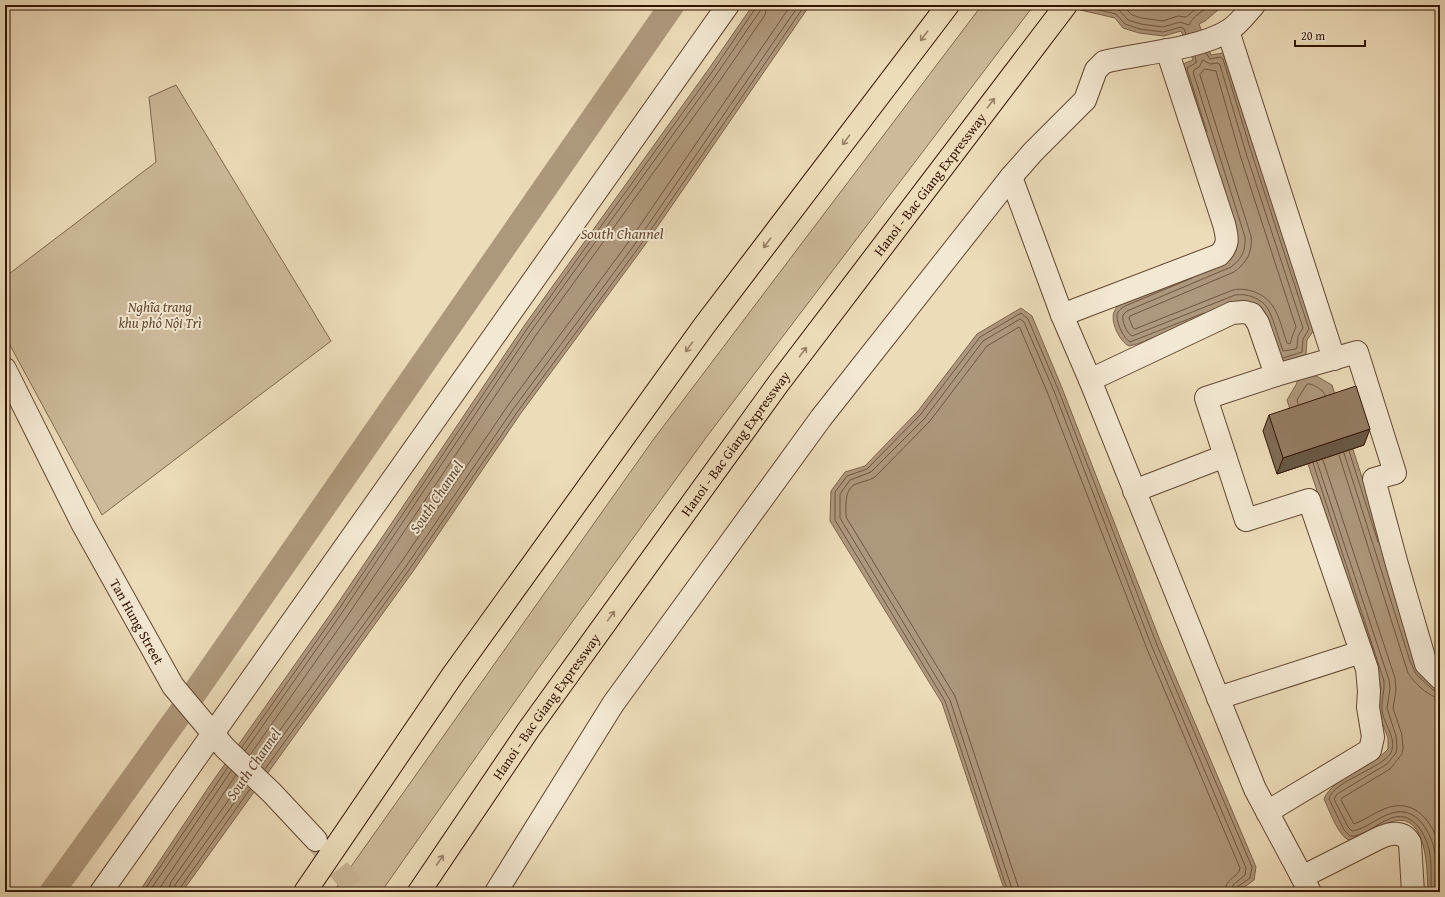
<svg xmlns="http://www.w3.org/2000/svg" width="1445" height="897" font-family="'Gentium Book Plus',serif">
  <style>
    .green { fill: #cdba9b; stroke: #80674f }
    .water { fill: #ae987c; stroke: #7d634c }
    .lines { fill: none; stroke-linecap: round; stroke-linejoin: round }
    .shore { stroke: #705640; stroke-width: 1 }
    .canal { stroke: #ae987c; stroke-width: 25 }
    .minor-tunnel { stroke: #c8b495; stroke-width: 22; stroke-dasharray: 22 11; stroke-linecap: butt }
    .minor-casing { stroke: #624631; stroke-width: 24 }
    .highway-casing { stroke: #331403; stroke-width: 24 }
    .minor { stroke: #f3e8d2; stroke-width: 22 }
    .highway { stroke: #eddcba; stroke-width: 22 }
    .wall { fill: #7f6b54; stroke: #331403 }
    .shaded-wall { fill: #685745; stroke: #331403 }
    .building { fill: #947c62; stroke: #331403 }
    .oneway { stroke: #998268 }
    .labels { text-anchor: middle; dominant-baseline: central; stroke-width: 4; stroke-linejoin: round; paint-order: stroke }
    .street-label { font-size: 14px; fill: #331403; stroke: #f3e8d2 }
    .park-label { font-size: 14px; font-style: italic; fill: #614631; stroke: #f3e8d2 }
    .water-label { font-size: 15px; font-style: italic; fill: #644933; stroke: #f3e8d2 }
  </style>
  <rect width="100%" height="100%" fill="#eddcba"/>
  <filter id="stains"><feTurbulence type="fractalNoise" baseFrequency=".005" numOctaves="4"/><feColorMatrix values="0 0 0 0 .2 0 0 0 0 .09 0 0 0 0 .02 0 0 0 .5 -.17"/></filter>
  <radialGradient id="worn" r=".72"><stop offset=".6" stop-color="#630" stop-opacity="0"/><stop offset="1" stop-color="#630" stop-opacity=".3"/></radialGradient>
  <g class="green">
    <path d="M 982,5 L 1034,5 L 705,439 L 538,669 L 381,892 L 333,892 L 653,440 Z"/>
    <path d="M 176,85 L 331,341 L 102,515 L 5,336 L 5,277 L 156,162 L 149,97 Z"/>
  </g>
  <g class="water">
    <path d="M 753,5 L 810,5 L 642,249 L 521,413 L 414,570 L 182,892 L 139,892 L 208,788 L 334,609 L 524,326 L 708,70 Z"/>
    <path d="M 1059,5 L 1224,5 L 1205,21 L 1199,24 L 1211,55 L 1223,53 L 1227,56 L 1255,150 L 1314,330 L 1307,340 L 1306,355 L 1278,363 L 1238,304 L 1137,344 L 1129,346 C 1120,342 1110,322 1114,312 C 1116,307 1119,305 1123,303 L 1227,259 L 1182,67 L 1185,63 L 1193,60 L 1181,31 L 1164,36 L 1139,33 L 1123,28 L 1115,18 Z"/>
    <path d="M 1021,308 L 1032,316 L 1062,388 L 1161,643 L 1256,867 L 1254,880 L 1238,892 L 1005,892 L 942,703 L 830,521 L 831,491 L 845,472 L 865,466 L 918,411 L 977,334 Z"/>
    <path d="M 1311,373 L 1332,385 L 1387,554 L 1440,685 L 1440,892 L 1428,892 C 1427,872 1428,813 1394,821 C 1382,824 1370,833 1359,839 C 1355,840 1353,842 1349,840 C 1338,836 1329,809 1324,799 C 1333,777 1371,768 1388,749 L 1388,738 L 1377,709 L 1381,688 L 1380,682 L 1287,400 L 1297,383 L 1297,378 Z"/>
  </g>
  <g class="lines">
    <g class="shore">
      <path d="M 1078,5 L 1116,14 L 1125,24 L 1140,29 L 1163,32 L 1181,27 L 1184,29 L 1186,34"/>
      <path d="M 1099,5 L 1119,10 L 1128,20 L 1141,24 L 1163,27 L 1180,22 L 1189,25 C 1193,16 1202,12 1210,5"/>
      <path d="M 1122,5 L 1132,15 L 1142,18 L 1163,21 L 1178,16 L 1186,17 L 1201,5"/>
      <path d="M 1206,53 L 1210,59 L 1221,57 L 1223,59 L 1251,151 L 1309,329 L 1303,339 L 1302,352 L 1283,358"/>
      <path d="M 1195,56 L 1196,60 L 1196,63 L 1188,67 L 1187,69 L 1207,132"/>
      <path d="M 1203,60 L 1210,64 L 1218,63 L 1220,65 L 1246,153 L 1303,328 L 1298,336 L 1297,347 L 1296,349 L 1283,351 C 1278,338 1275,322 1268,309 C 1262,298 1246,293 1235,295 L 1132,336 C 1126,332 1122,322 1123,315 L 1127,311 L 1231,267 C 1242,259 1246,250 1245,237 L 1193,72 L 1194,70 L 1199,67 Z"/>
      <path d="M 1205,69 L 1216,71 L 1240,155 L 1296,327 L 1293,334 L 1290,344 L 1287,343 C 1283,332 1279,314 1272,305 C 1264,293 1246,287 1233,290 L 1135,329 L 1133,328 L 1129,318 L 1130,316 L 1234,272 C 1247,263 1253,251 1251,236 L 1200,75 Z"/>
      <path d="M 1192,278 L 1125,306 C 1121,309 1117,311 1117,316 C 1117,324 1124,339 1130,342 L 1204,313"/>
      <path d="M 1298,404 L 1297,400 L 1307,384 C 1312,383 1324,390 1325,395"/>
      <path d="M 1349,451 L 1378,542"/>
      <path d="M 1344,453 L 1410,661 L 1416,674 L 1433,690 L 1440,692"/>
      <path d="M 1339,455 L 1408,673 C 1413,682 1430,698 1440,698"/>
      <path d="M 1323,460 L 1395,678 L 1396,690 L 1393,708 L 1402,735 L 1403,748 L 1402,754 L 1390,769 L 1342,798 L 1341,800 L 1354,824 C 1365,820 1374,813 1384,809 C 1415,796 1434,823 1440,849"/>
      <path d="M 1317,462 L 1389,680 L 1390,689 L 1387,708 L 1396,736 L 1397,748 L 1396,753 L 1387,764 L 1337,794 L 1334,799 L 1348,827 L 1352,831 C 1366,829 1378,817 1392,813 C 1415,806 1429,829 1434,848 C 1437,862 1436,878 1436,892"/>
      <path d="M 1313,463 L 1384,681 C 1385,691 1381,700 1382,709 C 1382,722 1396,735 1392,750 C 1388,767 1333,780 1329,799 L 1344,830 L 1350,836 C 1361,838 1378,823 1389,819 C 1411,809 1424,831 1429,849 C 1432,862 1431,879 1431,892"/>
      <path d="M 242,747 L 337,612 L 527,329 L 712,72 L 755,9 L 756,5"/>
      <path d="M 245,751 L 341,614 L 531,331 L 716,75 L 760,11 L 761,5"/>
      <path d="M 250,755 L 346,618 L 536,335 L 721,79 L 765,15 L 767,5"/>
      <path d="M 257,762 L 402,561 L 509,404 L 630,240 L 791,5"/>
      <path d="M 261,766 L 407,565 L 514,408 L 635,244 L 799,5"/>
      <path d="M 265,769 L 411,567 L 518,411 L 639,247 L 805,5"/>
      <path d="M 143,892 L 228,767"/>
      <path d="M 149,892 L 231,771"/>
      <path d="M 157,892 L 236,775"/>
      <path d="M 168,892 L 171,882 L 242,781"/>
      <path d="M 174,892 L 175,885 L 247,785"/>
      <path d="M 179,892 L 180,888 L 250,789"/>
      <path d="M 1008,892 L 945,701 L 835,520 L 835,492 L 847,476 L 867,469 L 921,414 L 980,337 L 1021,313 L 1028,319 L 1058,389 L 1157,645 L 1252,867 L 1250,878 L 1237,887 L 1236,892"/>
      <path d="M 1013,892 L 950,700 L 840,518 L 840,494 L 850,480 L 871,472 L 925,418 L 983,341 L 1020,319 L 1024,322 L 1054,391 L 1152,647 L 1246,868 L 1245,875 L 1233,885 L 1231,892"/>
      <path d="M 1019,892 L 1018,886 L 955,696 L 846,517 C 846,506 844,489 856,484 C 863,481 869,481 875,477 L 930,421 L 987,346 L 1019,327 L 1020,328 L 1048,394 L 1147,649 L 1240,868 C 1239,878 1225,877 1225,892"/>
    </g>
    <path class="canal" d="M 52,892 L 184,708 L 672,5"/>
    <path class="minor-tunnel" d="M 318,843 L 357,892"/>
    <defs>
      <g id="minor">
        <path d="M 1228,31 L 1334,359"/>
        <path d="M 1011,177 L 1062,315 L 1090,380 L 1255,789 L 1310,892"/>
        <path d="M 1062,315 L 1219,255 C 1230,244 1227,237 1224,224 L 1167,50"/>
        <path id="s1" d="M 5,369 L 83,525 L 173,686 L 225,748 L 272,793 L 316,840"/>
        <path d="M 1276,375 L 1357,352 L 1395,473 L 1374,479 L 1396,561 L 1426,664 L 1440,678"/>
        <path d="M 1090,380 L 1232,313 L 1244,312 L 1252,314 L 1258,323 L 1276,375 L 1206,398 L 1246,520 L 1309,500 L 1367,669 L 1369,691 L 1368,707 L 1373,737 L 1370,750 L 1267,812"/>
        <path d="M 1134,491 L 1225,456"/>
        <path d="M 1218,698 L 1361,652"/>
        <path d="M 1302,877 L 1379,838 C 1390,833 1403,830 1410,843 L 1413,892"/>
        <path d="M 101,892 L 728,5"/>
        <path d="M 496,892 L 613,704 L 821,418 L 1011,177 L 1033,152 L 1085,100 L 1096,70 L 1104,62 L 1108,61 C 1143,53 1198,49 1228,31 C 1238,25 1246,14 1254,5"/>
      </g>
      <g id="highway">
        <path d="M 305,892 L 452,676 L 704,326 L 948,5"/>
        <path id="s2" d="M 419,892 L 529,729 L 778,384 L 1066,5"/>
      </g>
    </defs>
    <use href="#minor" class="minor-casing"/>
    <use href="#highway" class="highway-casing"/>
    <use href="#minor" class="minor"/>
    <use href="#highway" class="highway"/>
  </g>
  <path class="wall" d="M 1269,415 L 1364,445 L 1277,474 L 1263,431 Z"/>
  <path class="shaded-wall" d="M 1370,429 L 1364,445 L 1277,474 L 1283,458 Z"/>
  <path class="building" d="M 1356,386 L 1370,429 L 1283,458 L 1269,415 Z"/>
  <defs><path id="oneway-shaft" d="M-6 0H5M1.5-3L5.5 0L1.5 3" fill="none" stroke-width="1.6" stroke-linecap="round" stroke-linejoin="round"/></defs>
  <g class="oneway">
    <use href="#oneway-shaft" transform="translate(924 36) rotate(127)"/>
    <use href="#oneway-shaft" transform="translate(991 103) rotate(-53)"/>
    <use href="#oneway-shaft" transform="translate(846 140) rotate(127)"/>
    <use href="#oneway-shaft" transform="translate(767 243) rotate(127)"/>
    <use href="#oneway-shaft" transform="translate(689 347) rotate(126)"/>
    <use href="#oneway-shaft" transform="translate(803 352) rotate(-53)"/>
    <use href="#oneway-shaft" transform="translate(611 616) rotate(-54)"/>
    <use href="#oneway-shaft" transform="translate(440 860) rotate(-56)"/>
  </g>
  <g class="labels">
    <g class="street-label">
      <text stroke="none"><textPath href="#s2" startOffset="873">Hanoi - Bac Giang Expressway</textPath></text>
      <text stroke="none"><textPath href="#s2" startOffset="549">Hanoi - Bac Giang Expressway</textPath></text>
      <text stroke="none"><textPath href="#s1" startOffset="285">Tan Hung Street</textPath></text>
      <text stroke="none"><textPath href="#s2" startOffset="225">Hanoi - Bac Giang Expressway</textPath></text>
    </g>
    <g class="park-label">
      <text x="160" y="307">Nghĩa trang<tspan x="160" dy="16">khu phố Nội Trì</tspan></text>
    </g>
    <g class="water-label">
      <text x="622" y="233">South Channel</text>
      <text transform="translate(436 497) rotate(-56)">South Channel</text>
      <text transform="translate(253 764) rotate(-55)">South Channel</text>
    </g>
  </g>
  <rect width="1445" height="897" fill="none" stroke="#eddcba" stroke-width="20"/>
  <rect x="6" y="6" width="1433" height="885" fill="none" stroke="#331403" stroke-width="2"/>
  <rect x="10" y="10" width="1425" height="877" fill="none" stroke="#331403"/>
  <path d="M1295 40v6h70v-6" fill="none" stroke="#331403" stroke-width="2"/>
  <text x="1301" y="40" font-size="12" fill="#331403" stroke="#f3e8d2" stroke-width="3" paint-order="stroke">20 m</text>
  <rect width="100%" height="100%" filter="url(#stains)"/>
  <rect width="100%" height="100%" fill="url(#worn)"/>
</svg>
